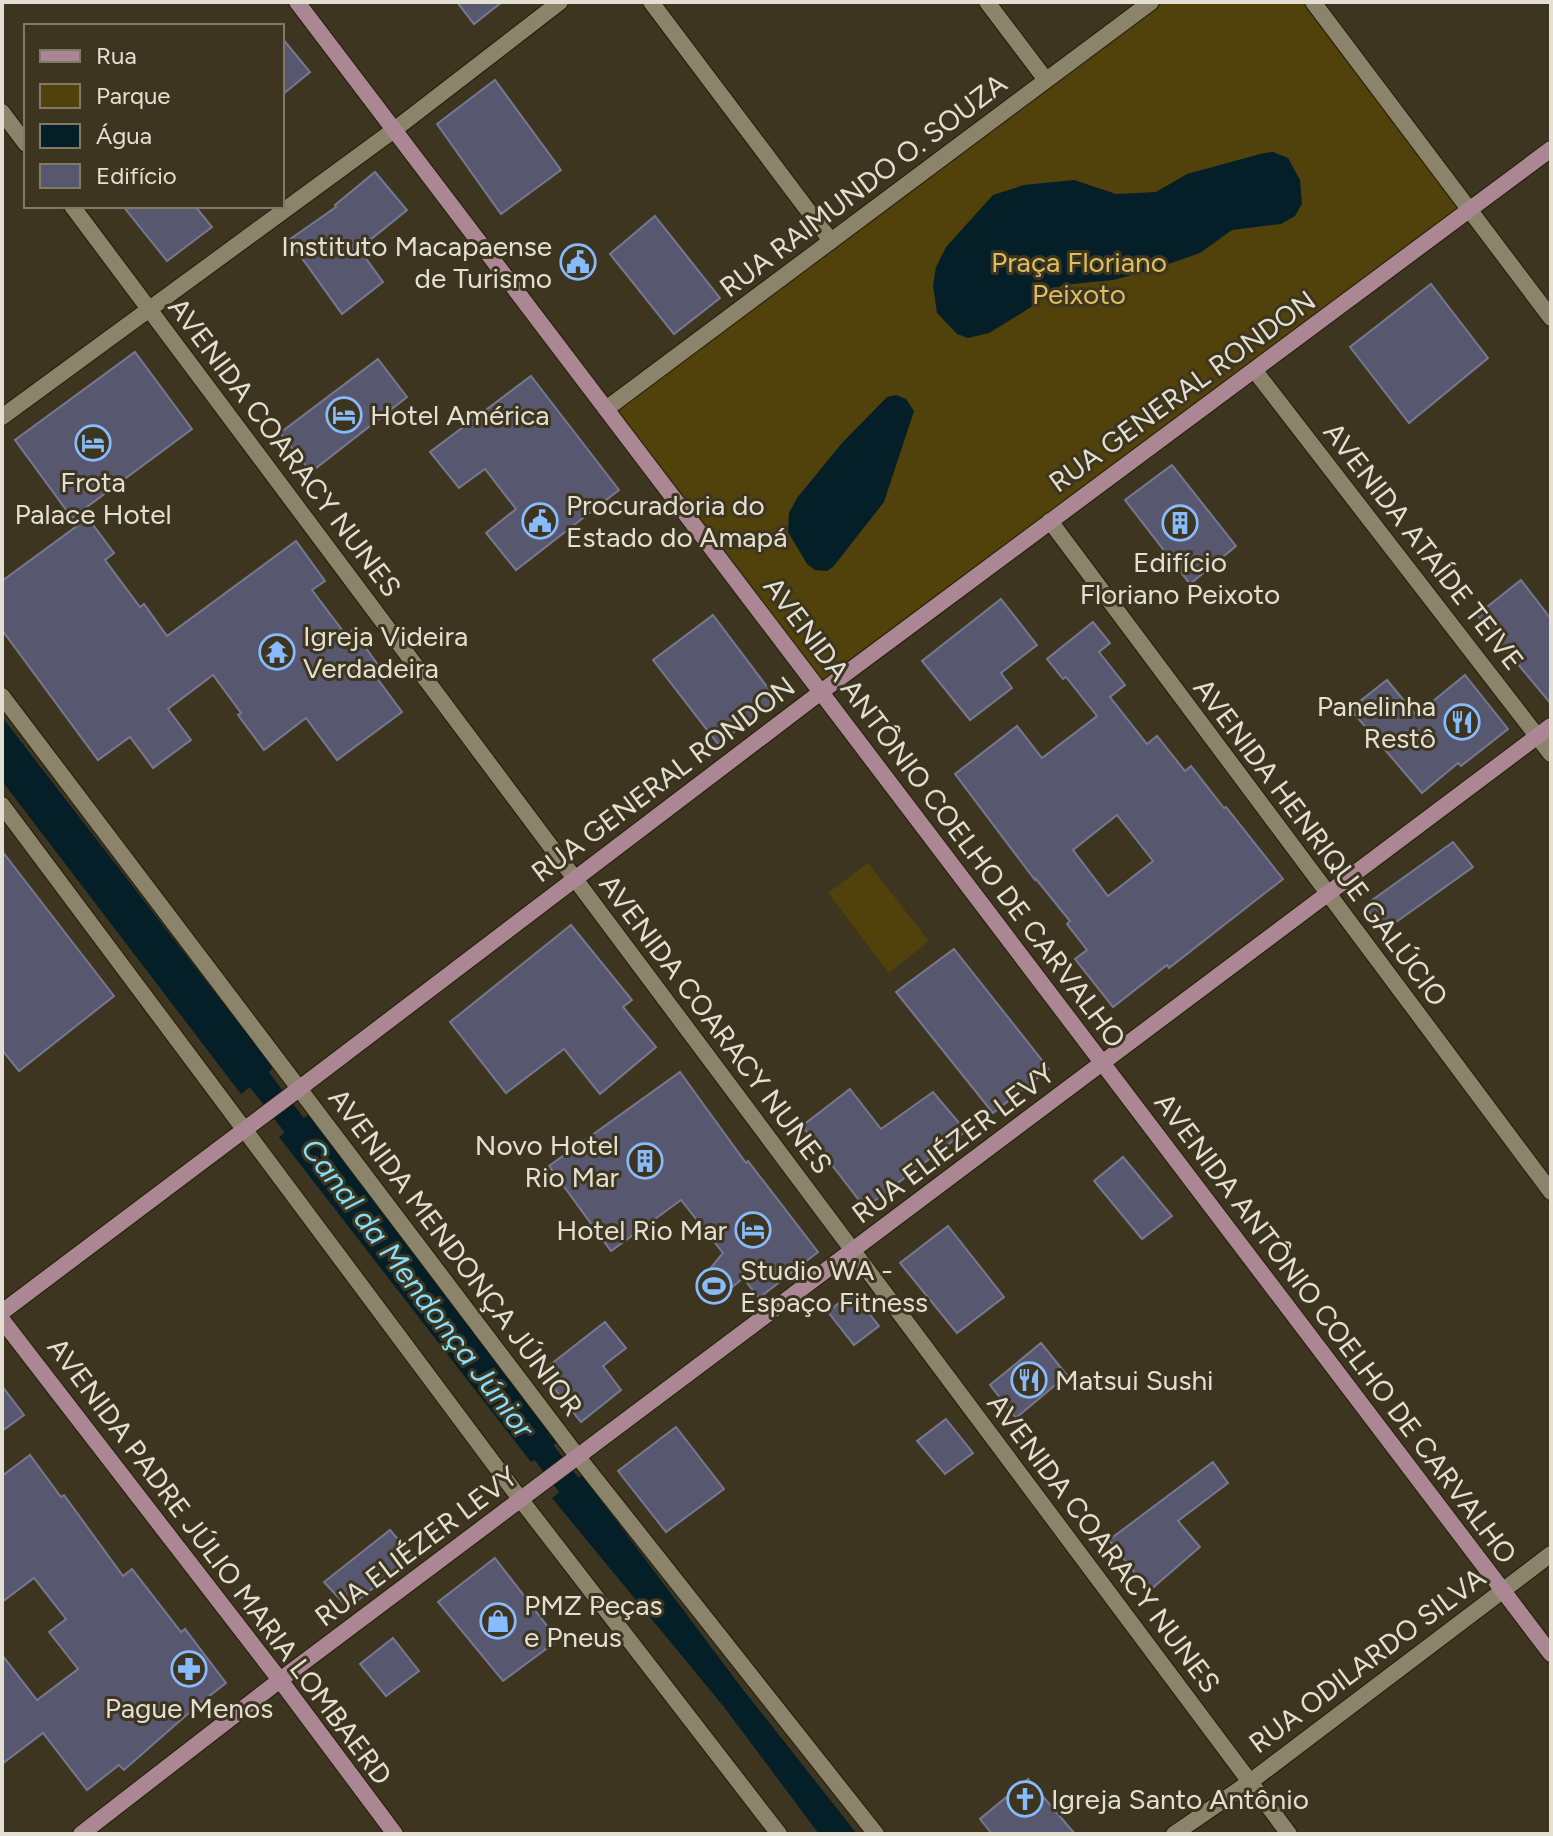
<svg xmlns="http://www.w3.org/2000/svg" width="1553" height="1836" font-family="Figtree,sans-serif">
  <style>
    .green { fill: #51410a }
    .water { fill: #041f28 }
    .lines { fill: none; stroke-linecap: round; stroke-linejoin: round }
    .canal { stroke: #041f28; stroke-width: 24 }
    .building { fill: #57586f; stroke: #767890; stroke-width: 2; fill-rule: evenodd }
    .street-casing { stroke: #231c07; stroke-width: 18 }
    .secondary-casing { stroke: #231c07; stroke-width: 18 }
    .street { stroke: #8b836a; stroke-width: 16 }
    .secondary { stroke: #ab8794; stroke-width: 16 }
    .labels { text-anchor: middle; dominant-baseline: central; stroke-width: 6; stroke-linejoin: round; paint-order: stroke }
    .street-label { font-size: 28px; fill: #e3dfd2; stroke: #3d351f }
    .poi-label { font-size: 28px; fill: #e3dfd2; stroke: #3d351f; text-anchor: start }
    .park-label { font-size: 28px; fill: #ddbe5e; stroke: #3d351f }
    .water-label { font-size: 30px; font-style: italic; fill: #84dffd; stroke: #3d351f }
  </style>
  <rect width="100%" height="100%" fill="#3d351f"/>
  <g class="green">
    <path d="M 1151,2 L 1313,2 L 1470,210 L 821,692 L 606,409 Z"/>
    <path d="M 868,863 L 929,941 L 889,973 L 828,893 Z"/>
  </g>
  <g class="water">
    <path d="M 1273,152 L 1288,158 L 1300,180 L 1302,204 L 1295,216 L 1281,224 L 1232,230 L 1200,253 L 1151,270 L 1113,280 L 1062,285 L 1025,311 L 989,333 L 968,338 L 957,334 L 937,313 L 933,285 L 936,267 L 946,247 L 993,195 L 1024,185 L 1074,180 L 1116,194 L 1156,192 L 1187,174 L 1264,153 Z"/>
    <path d="M 896,395 L 906,399 L 914,411 L 884,502 L 833,567 L 827,571 L 815,570 L 807,564 L 788,532 L 789,513 L 797,498 L 842,443 L 887,397 Z"/>
    <path d="M 2,717 L 219,998 L 276,1066 L 241,1094 L 2,781 Z"/>
    <path d="M 309,1114 L 559,1441 L 531,1462 L 279,1137 Z"/>
    <path d="M 582,1475 L 741,1687 L 857,1834 L 819,1834 L 724,1707 L 552,1498 Z"/>
  </g>
  <g class="lines">
    <g class="canal">
      <path d="M 239,1053 L 314,1151"/>
      <path d="M 525,1428 L 588,1510"/>
    </g>
  </g>
  <g class="building">
    <path d="M 457,2 L 502,2 L 474,24 Z"/>
    <path d="M 282,38 L 310,72 L 282,95 Z"/>
    <path d="M 495,80 L 561,170 L 501,214 L 437,124 Z"/>
    <path d="M 375,172 L 407,210 L 359,249 L 383,282 L 342,314 L 289,240 L 336,207 L 335,205 Z"/>
    <path d="M 123,206 L 195,206 L 212,227 L 167,261 Z"/>
    <path d="M 655,216 L 720,298 L 674,334 L 610,254 Z"/>
    <path d="M 1431,284 L 1488,358 L 1409,423 L 1350,347 Z"/>
    <path d="M 135,352 L 192,429 L 72,518 L 15,440 Z"/>
    <path d="M 378,359 L 407,397 L 311,472 L 280,433 Z"/>
    <path d="M 531,376 L 619,490 L 516,570 L 486,533 L 516,509 L 485,469 L 459,488 L 430,452 Z"/>
    <path d="M 1172,465 L 1236,546 L 1190,584 L 1125,500 Z"/>
    <path d="M 88,518 L 114,553 L 105,560 L 140,607 L 144,604 L 167,636 L 296,541 L 325,581 L 312,590 L 346,635 L 353,630 L 378,665 L 371,670 L 402,712 L 337,760 L 306,718 L 264,750 L 238,715 L 241,713 L 213,675 L 168,709 L 191,740 L 153,768 L 130,737 L 98,760 L 2,630 L 2,581 Z"/>
    <path d="M 1521,580 L 1551,619 L 1551,704 L 1477,615 Z"/>
    <path d="M 1001,599 L 1037,645 L 1001,673 L 1012,688 L 970,720 L 922,661 Z"/>
    <path d="M 713,615 L 777,700 L 718,744 L 653,660 Z"/>
    <path d="M 1093,622 L 1110,643 L 1099,652 L 1125,685 L 1110,697 L 1147,744 L 1157,736 L 1185,771 L 1191,766 L 1224,808 L 1226,807 L 1283,879 L 1169,968 L 1167,965 L 1113,1007 L 1075,959 L 1087,950 L 1067,924 L 1070,921 L 1036,879 L 1035,880 L 955,774 L 1017,726 L 1042,758 L 1097,716 L 1066,677 L 1063,679 L 1047,659 ZM 1117,815 L 1153,861 L 1108,896 L 1073,850 Z"/>
    <path d="M 1465,675 L 1508,729 L 1461,766 L 1458,763 L 1422,793 L 1350,709 L 1387,680 L 1416,715 Z"/>
    <path d="M 1453,842 L 1473,867 L 1385,930 L 1364,906 Z"/>
    <path d="M 2,851 L 114,996 L 19,1071 L 2,1050 Z"/>
    <path d="M 571,925 L 632,1000 L 623,1007 L 656,1047 L 600,1094 L 564,1049 L 506,1093 L 450,1022 Z"/>
    <path d="M 954,949 L 1049,1069 L 993,1113 L 896,992 Z"/>
    <path d="M 680,1072 L 746,1163 L 748,1161 L 818,1252 L 759,1298 L 743,1278 L 716,1301 L 700,1281 L 723,1253 L 681,1200 L 611,1251 L 549,1166 Z"/>
    <path d="M 850,1089 L 881,1129 L 933,1092 L 966,1131 L 865,1208 L 802,1126 Z"/>
    <path d="M 1123,1157 L 1172,1216 L 1142,1239 L 1094,1181 Z"/>
    <path d="M 948,1226 L 1004,1297 L 957,1333 L 900,1263 Z"/>
    <path d="M 852,1292 L 879,1326 L 854,1345 L 828,1312 Z"/>
    <path d="M 605,1322 L 626,1348 L 603,1366 L 621,1390 L 581,1422 L 541,1372 Z"/>
    <path d="M 1041,1343 L 1067,1375 L 1016,1418 L 990,1385 Z"/>
    <path d="M 2,1386 L 24,1415 L 2,1431 Z"/>
    <path d="M 946,1419 L 973,1453 L 945,1474 L 917,1441 Z"/>
    <path d="M 676,1427 L 724,1489 L 666,1532 L 618,1471 Z"/>
    <path d="M 30,1455 L 61,1497 L 64,1495 L 123,1576 L 132,1569 L 181,1632 L 185,1629 L 226,1683 L 199,1704 L 124,1770 L 119,1765 L 87,1790 L 43,1733 L 2,1764 L 2,1655 L 37,1700 L 78,1669 L 49,1632 L 66,1619 L 34,1578 L 2,1602 L 2,1476 Z"/>
    <path d="M 1213,1462 L 1228,1483 L 1178,1521 L 1200,1547 L 1149,1591 L 1109,1540 Z"/>
    <path d="M 390,1530 L 413,1557 L 348,1608 L 324,1582 Z"/>
    <path d="M 495,1558 L 558,1640 L 503,1681 L 438,1602 Z"/>
    <path d="M 393,1638 L 419,1671 L 386,1696 L 360,1664 Z"/>
    <path d="M 1028,1779 L 1075,1834 L 992,1834 L 980,1819 Z"/>
  </g>
  <g class="lines">
    <defs>
      <g id="street">
        <path d="M 651,2 L 831,241"/>
        <path d="M 987,2 L 1046,80"/>
        <path d="M 1313,2 L 1551,318"/>
        <path d="M 2,112 L 26,144"/>
        <path d="M 72,206 L 1289,1834"/>
        <path d="M 1255,371 L 1551,754"/>
        <path d="M 606,409 L 1151,2"/>
        <path d="M 2,417 L 394,130 L 560,2"/>
        <path d="M 1050,521 L 1551,1192"/>
        <path d="M 2,696 L 578,1457 L 876,1834"/>
        <path d="M 2,805 L 521,1500 L 779,1834"/>
        <path d="M 1174,1834 L 1250,1782 L 1551,1554"/>
      </g>
      <g id="secondary">
        <path d="M 297,2 L 1551,1654"/>
        <path d="M 2,1312 L 300,1088 L 821,692 L 1551,149"/>
        <path d="M 2,1320 L 280,1680 L 395,1834"/>
        <path d="M 81,1834 L 280,1680 L 1551,726"/>
      </g>
    </defs>
    <use href="#street" class="street-casing"/>
    <use href="#secondary" class="secondary-casing"/>
    <use href="#street" class="street"/>
    <use href="#secondary" class="secondary"/>
  </g>
  <defs>
    <symbol id="civic-ring" viewBox="-11 -11 22 22"><circle r="9.5" fill="#3d351f" stroke="#88bbfc" stroke-width="1.5"/><path d="M-.6-6.5H3V-4.5H.6V-3L4-1V1h2V6H-6V1h2V-1L-.6-3ZM-1.2 2.5V6h2.4V2.5Z" fill="#88bbfc"/></symbol>
    <symbol id="hotel-ring" viewBox="-11 -11 22 22"><circle r="9.5" fill="#3d351f" stroke="#88bbfc" stroke-width="1.5"/><path d="M-6-4.5h1.5V1H6V5H4.5V3h-9V5H-6ZM-4 0a1.8 1.8 0 1 1 3.6 0ZM.5 0V-2.5h3Q6-2.5 6 0Z" fill="#88bbfc"/></symbol>
    <symbol id="building-ring" viewBox="-11 -11 22 22"><circle r="9.5" fill="#3d351f" stroke="#88bbfc" stroke-width="1.5"/><path d="M-4-6H4V6H1V3H-1V6H-4ZM-2.5-4.3h1.7v1.8h-1.7ZM.8-4.3h1.7v1.8H.8ZM-2.5-1h1.7V.8h-1.7ZM.8-1h1.7V.8H.8Z" fill="#88bbfc"/></symbol>
    <symbol id="temple-ring" viewBox="-11 -11 22 22"><circle r="9.5" fill="#3d351f" stroke="#88bbfc" stroke-width="1.5"/><path d="M0-6L5-2H3V0L6.5 2.5H4V6H1.5V3h-3V6H-4V2.5H-6.5L-3 0V-2H-5Z" fill="#88bbfc"/></symbol>
    <symbol id="restaurant-ring" viewBox="-11 -11 22 22"><circle r="9.5" fill="#3d351f" stroke="#88bbfc" stroke-width="1.5"/><path d="M-5-6h1v4h1v-4h1v4h1v-4h1v5L-1.5 .5V6h-2V.5L-5-1ZM5-6V6H3V1.5H1.5Q1.5-4 5-6Z" fill="#88bbfc"/></symbol>
    <symbol id="stadium-ring" viewBox="-11 -11 22 22"><circle r="9.5" fill="#3d351f" stroke="#88bbfc" stroke-width="1.5"/><path d="M0-5a6.5 5 0 1 0 0 10a6.5 5 0 1 0 0-10ZM-3.5-1.8h7v3.6h-7Z" fill="#88bbfc"/></symbol>
    <symbol id="shop-ring" viewBox="-11 -11 22 22"><circle r="9.5" fill="#3d351f" stroke="#88bbfc" stroke-width="1.5"/><path d="M-5-2.5h2.3a2.7 3.5 0 0 1 5.4 0H5L5.5 6h-11ZM-1.5-2.5h3a1.5 2.3 0 0 0-3 0Z" fill="#88bbfc"/></symbol>
    <symbol id="pharmacy-ring" viewBox="-11 -11 22 22"><circle r="9.5" fill="#3d351f" stroke="#88bbfc" stroke-width="1.5"/><path d="M-2-6h4v4h4v4h-4v4h-4v-4h-4v-4h4Z" fill="#88bbfc"/></symbol>
    <symbol id="church-ring" viewBox="-11 -11 22 22"><circle r="9.5" fill="#3d351f" stroke="#88bbfc" stroke-width="1.5"/><path d="M-1.2-6h2.4v3.5h3.3v2.4h-3.3V6h-2.4V-.1h-3.3v-2.4h3.3Z" fill="#88bbfc"/></symbol>
  </defs>
  <g fill-rule="evenodd">
    <use href="#civic-ring" x="558" y="242" width="40" height="40"/>
    <use href="#hotel-ring" x="324" y="395" width="40" height="40"/>
    <use href="#hotel-ring" x="73" y="423" width="40" height="40"/>
    <use href="#civic-ring" x="520" y="501" width="40" height="40"/>
    <use href="#building-ring" x="1160" y="503" width="40" height="40"/>
    <use href="#temple-ring" x="257" y="632" width="40" height="40"/>
    <use href="#restaurant-ring" x="1442" y="702" width="40" height="40"/>
    <use href="#building-ring" x="625" y="1141" width="40" height="40"/>
    <use href="#hotel-ring" x="733" y="1210" width="40" height="40"/>
    <use href="#stadium-ring" x="694" y="1266" width="40" height="40"/>
    <use href="#restaurant-ring" x="1009" y="1360" width="40" height="40"/>
    <use href="#shop-ring" x="478" y="1601" width="40" height="40"/>
    <use href="#pharmacy-ring" x="169" y="1649" width="40" height="40"/>
    <use href="#church-ring" x="1005" y="1779" width="40" height="40"/>
  </g>
  <g class="labels">
    <g class="street-label">
      <text transform="translate(863 185) rotate(-37)">RUA RAIMUNDO O. SOUZA</text>
      <text transform="translate(1182 391) rotate(-36)">RUA GENERAL RONDON</text>
      <text transform="translate(285 447) rotate(53)">AVENIDA COARACY NUNES</text>
      <text transform="translate(1424 546) rotate(52)">AVENIDA ATAÍDE TEIVE</text>
      <text transform="translate(663 779) rotate(-37)">RUA GENERAL RONDON</text>
      <text transform="translate(945 812) rotate(53)">AVENIDA ANTÔNIO COELHO DE CARVALHO</text>
      <text transform="translate(1321 842) rotate(53)">AVENIDA HENRIQUE GALÚCIO</text>
      <text transform="translate(716 1024) rotate(53)">AVENIDA COARACY NUNES</text>
      <text transform="translate(953 1143) rotate(-37)">RUA ELIÉZER LEVY</text>
      <text transform="translate(456 1252) rotate(53)">AVENIDA MENDONÇA JÚNIOR</text>
      <text transform="translate(1336 1328) rotate(53)">AVENIDA ANTÔNIO COELHO DE CARVALHO</text>
      <text transform="translate(1104 1543) rotate(53)">AVENIDA COARACY NUNES</text>
      <text transform="translate(416 1546) rotate(-37)">RUA ELIÉZER LEVY</text>
      <text transform="translate(220 1561) rotate(53)">AVENIDA PADRE JÚLIO MARIA LOMBAERD</text>
      <text transform="translate(1367 1660) rotate(-37)">RUA ODILARDO SILVA</text>
    </g>
    <g class="poi-label">
      <text x="552" y="246" text-anchor="end">Instituto Macapaense<tspan x="552" dy="32">de Turismo</tspan></text>
      <text x="370" y="415">Hotel América</text>
      <text x="93" y="482" text-anchor="middle">Frota<tspan x="93" dy="32">Palace Hotel</tspan></text>
      <text x="566" y="505">Procuradoria do<tspan x="566" dy="32">Estado do Amapá</tspan></text>
      <text x="1180" y="562" text-anchor="middle">Edifício<tspan x="1180" dy="32">Floriano Peixoto</tspan></text>
      <text x="303" y="636">Igreja Videira<tspan x="303" dy="32">Verdadeira</tspan></text>
      <text x="1436" y="706" text-anchor="end">Panelinha<tspan x="1436" dy="32">Restô</tspan></text>
      <text x="619" y="1145" text-anchor="end">Novo Hotel<tspan x="619" dy="32">Rio Mar</tspan></text>
      <text x="727" y="1230" text-anchor="end">Hotel Rio Mar</text>
      <text x="740" y="1270">Studio WA -<tspan x="740" dy="32">Espaço Fitness</tspan></text>
      <text x="1055" y="1380">Matsui Sushi</text>
      <text x="524" y="1605">PMZ Peças<tspan x="524" dy="32">e Pneus</tspan></text>
      <text x="189" y="1708" text-anchor="middle">Pague Menos</text>
      <text x="1051" y="1799">Igreja Santo Antônio</text>
    </g>
    <g class="park-label">
      <text x="1079" y="262">Praça Floriano<tspan x="1079" dy="32">Peixoto</tspan></text>
    </g>
    <g class="water-label">
      <text transform="translate(418 1288) rotate(53)">Canal da Mendonça Júnior</text>
    </g>
  </g>
  <rect width="1553" height="1836" fill="none" stroke="#e3dfd2" stroke-width="8"/>
  <rect x="24" y="24" width="260" height="184" fill="#3d351f" stroke="#7f7967" stroke-width="2"/>
  <rect x="40" y="50" width="40" height="12" fill="#ab8794" stroke="#7f7967" stroke-width="2"/>
  <text x="96" y="64" font-size="24" fill="#e3dfd2">Rua</text>
  <rect x="40" y="84" width="40" height="24" fill="#51410a" stroke="#7f7967" stroke-width="2"/>
  <text x="96" y="104" font-size="24" fill="#e3dfd2">Parque</text>
  <rect x="40" y="124" width="40" height="24" fill="#041f28" stroke="#7f7967" stroke-width="2"/>
  <text x="96" y="144" font-size="24" fill="#e3dfd2">Água</text>
  <rect x="40" y="164" width="40" height="24" fill="#57586f" stroke="#7f7967" stroke-width="2"/>
  <text x="96" y="184" font-size="24" fill="#e3dfd2">Edifício</text>
</svg>
